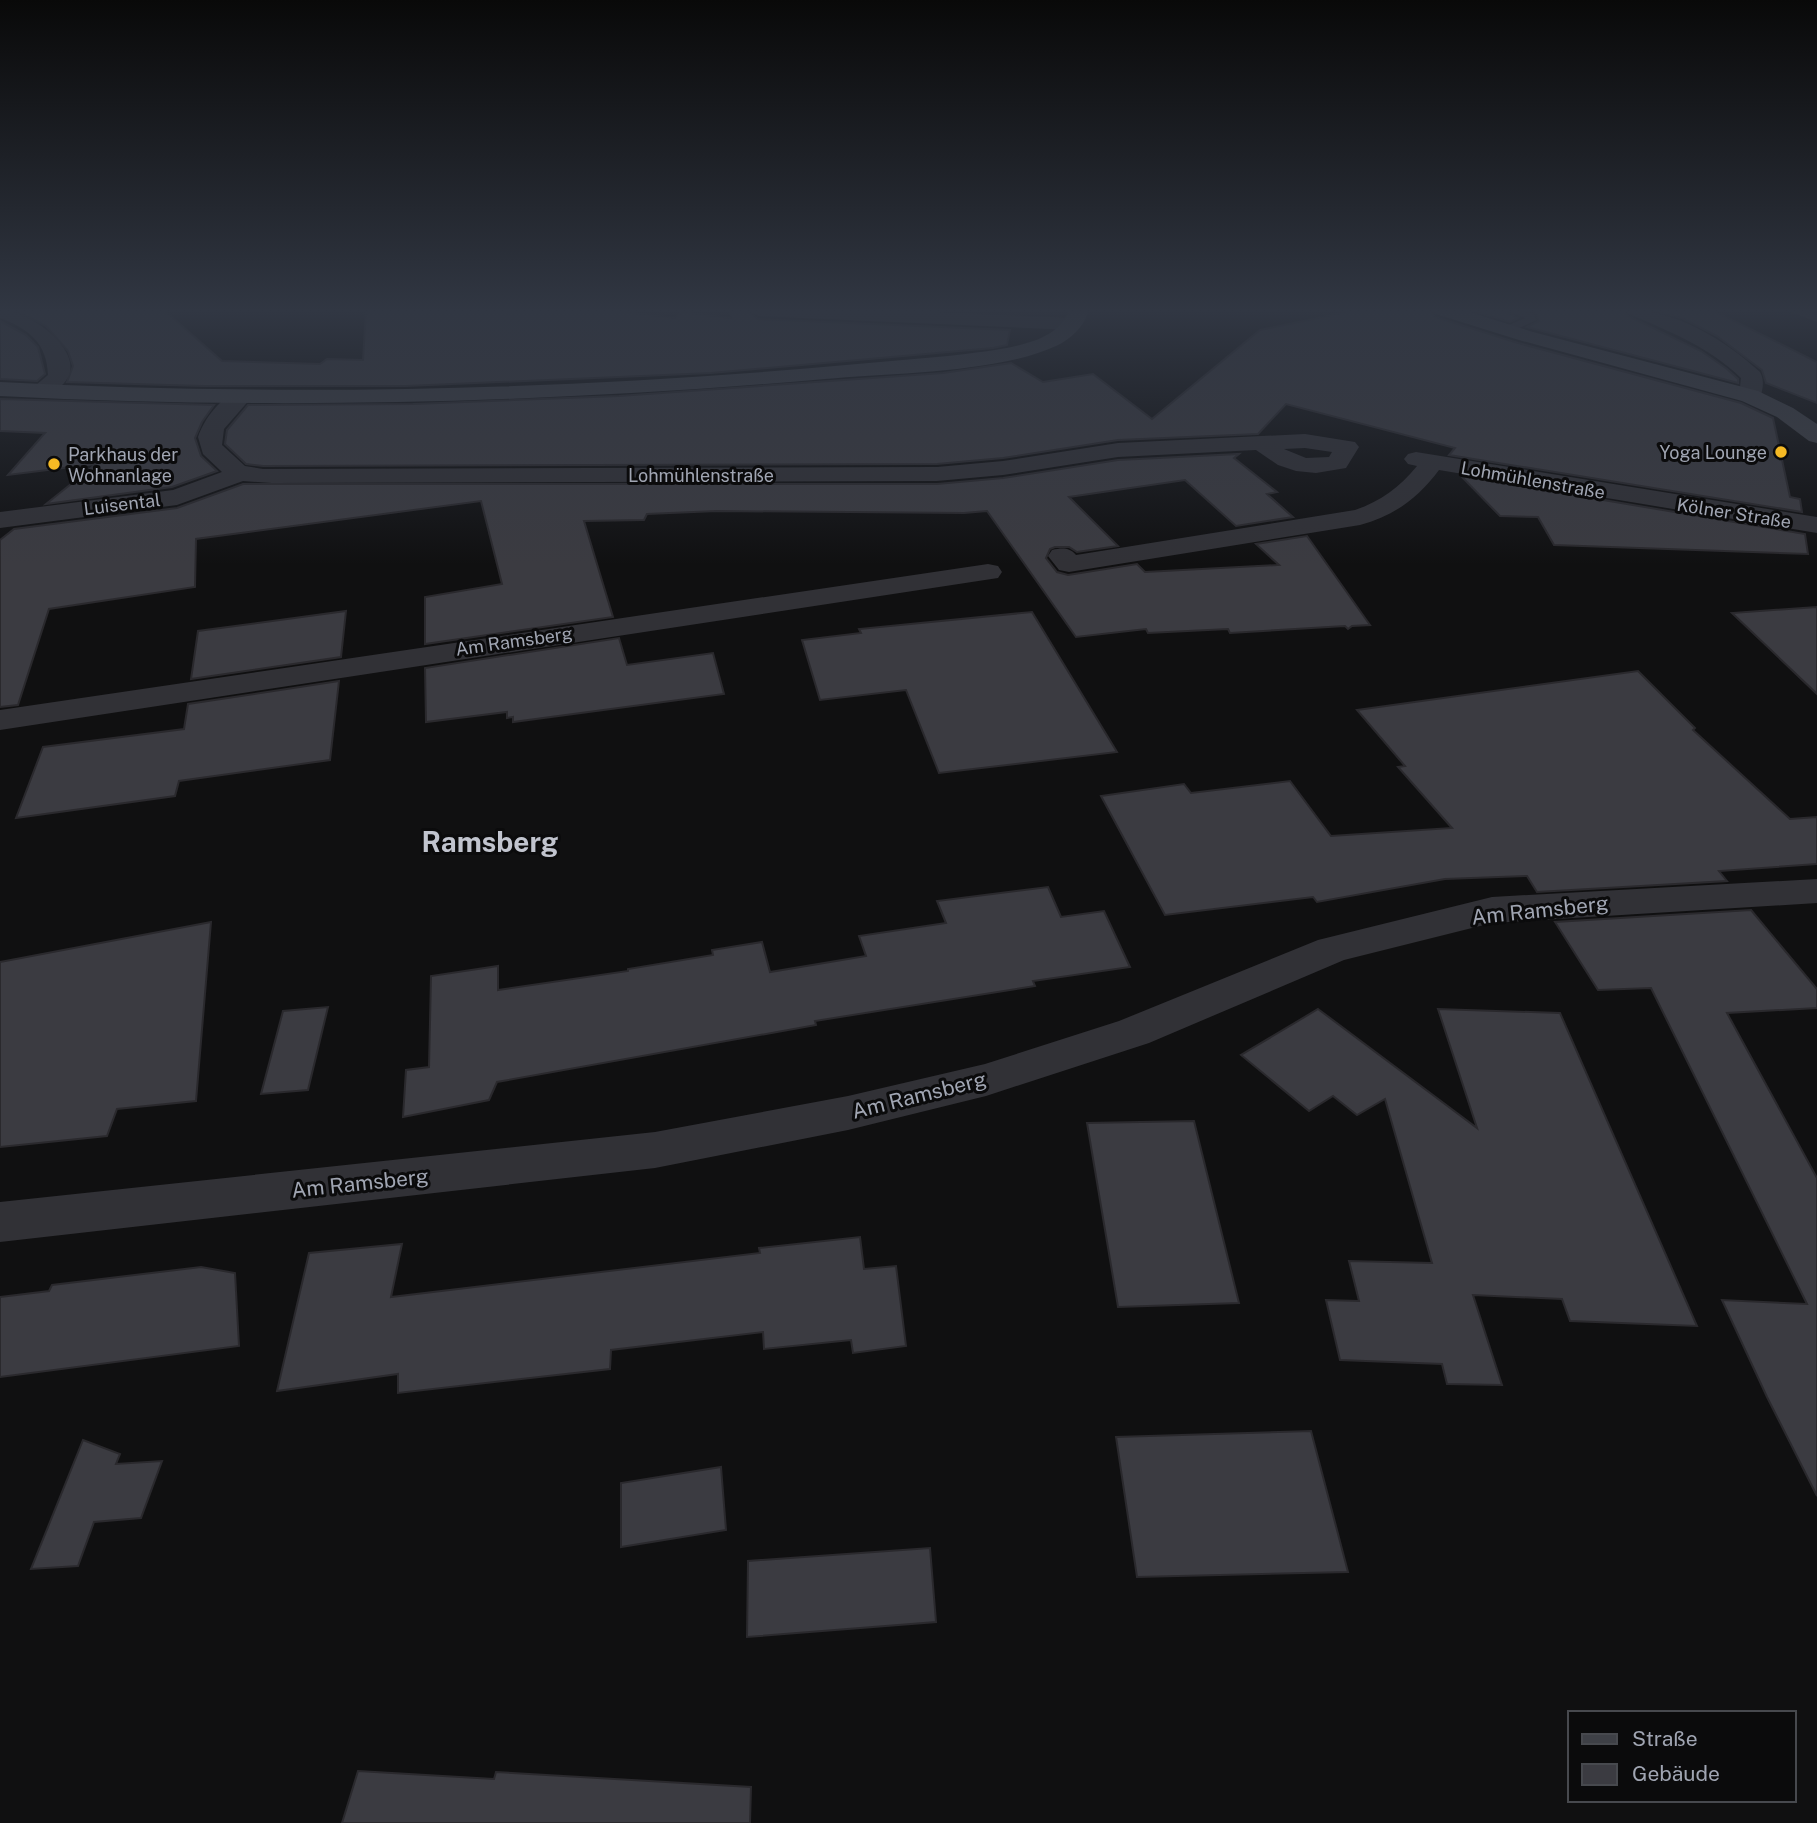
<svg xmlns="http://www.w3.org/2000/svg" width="1817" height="1823" font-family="'Public Sans',sans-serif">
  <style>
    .building { fill: #3b3b41; stroke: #2a292d; stroke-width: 2 }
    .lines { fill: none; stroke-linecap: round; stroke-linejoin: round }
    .lane { fill: #313136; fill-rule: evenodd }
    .street { fill: #313136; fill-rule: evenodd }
    .secondary { fill: #3e4046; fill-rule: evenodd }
    .poi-dot { fill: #f5b924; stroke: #0b0b0c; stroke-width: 2.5 }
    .labels { text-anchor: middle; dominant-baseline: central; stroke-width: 6; stroke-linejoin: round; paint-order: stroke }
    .far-poi-label { font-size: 18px; fill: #a0a5b2; stroke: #0b0b0c; text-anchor: end }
    .far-street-label { font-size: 18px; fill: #a0a5b2; stroke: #0b0b0c }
    .street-label { font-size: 21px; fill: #a0a5b2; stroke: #0b0b0c }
    .district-label { font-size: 28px; font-weight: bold; fill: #c1c4ce; stroke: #0b0b0c }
  </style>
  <rect width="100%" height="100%" fill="#101011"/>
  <g class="building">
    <path d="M 15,310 L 164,310 L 222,361 L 320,364 L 327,359 L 363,360 L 366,310 L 609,310 L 675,318 L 682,312 L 731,318 L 731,310 L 746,310 L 758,319 L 1010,330 L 1007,345 L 993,348 L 711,373 L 406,386 L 203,386 L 67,382 L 73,366 L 68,351 L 46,326 Z"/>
    <path d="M 1356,310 L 1430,310 L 1435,317 L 1518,343 L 1741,403 L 1773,418 L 1790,497 L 1800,499 L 1802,512 L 1449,455 L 1455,448 L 1286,404 L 1258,434 L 1118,440 L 1003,458 L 937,464 L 263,466 L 246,464 L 225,444 L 227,430 L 248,405 L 413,404 L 619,396 L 943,373 L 1011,363 L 1043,382 L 1093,374 L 1152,419 L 1260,330 Z"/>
    <path d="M 1471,310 L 1503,310 L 1518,318 L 1510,322 Z"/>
    <path d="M 1529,310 L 1623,310 L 1628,316 L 1701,351 L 1727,369 L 1738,379 L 1738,383 L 1527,327 L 1539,321 L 1535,312 Z"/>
    <path d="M 1652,310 L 1712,310 L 1817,362 L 1817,403 L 1766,383 L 1762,370 L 1717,336 L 1682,318 Z"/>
    <path d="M 0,321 L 26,335 L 38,347 L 45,374 L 37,381 L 0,379 Z"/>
    <path d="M 0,399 L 214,405 L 202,422 L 195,438 L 201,456 L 217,471 L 172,487 L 46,504 L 96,464 L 8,475 L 45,433 L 0,431 Z"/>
    <path d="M 1239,454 L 1234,458 L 1277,492 L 1267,494 L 1293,517 L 1236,526 L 1185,480 L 1069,497 L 1118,546 L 1077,552 L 1069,547 L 1055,547 L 1050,549 L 1046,558 L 1057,572 L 1068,575 L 1137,564 L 1145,572 L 1279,565 L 1256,544 L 1307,536 L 1370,625 L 1352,626 L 1348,629 L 1345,626 L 1230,633 L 1228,629 L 1148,633 L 1146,629 L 1076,637 L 987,511 L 964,513 L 717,511 L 647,514 L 644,520 L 584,521 L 613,617 L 425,644 L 425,597 L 502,584 L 481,501 L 196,539 L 195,587 L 49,609 L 18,705 L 0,707 L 0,540 L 14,529 L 177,508 L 243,484 L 937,484 L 1003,478 L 1118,460 Z"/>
    <path d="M 1461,476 L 1805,534 L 1808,554 L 1554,545 L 1538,517 L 1500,516 Z"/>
    <path d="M 1817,607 L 1817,694 L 1732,613 Z"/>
    <path d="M 346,611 L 341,657 L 191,679 L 198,631 Z"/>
    <path d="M 1032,612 L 1117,752 L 939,773 L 906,690 L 820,700 L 802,640 L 861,633 L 859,629 Z"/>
    <path d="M 619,638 L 627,665 L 713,653 L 724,694 L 513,722 L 513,717 L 507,718 L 507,712 L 426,722 L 425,668 Z"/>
    <path d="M 1638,671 L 1695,728 L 1693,730 L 1790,819 L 1817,817 L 1817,864 L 1719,871 L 1727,881 L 1537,892 L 1527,876 L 1445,879 L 1317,902 L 1313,897 L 1165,915 L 1101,796 L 1184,784 L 1191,793 L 1290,781 L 1331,836 L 1452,828 L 1398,767 L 1405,766 L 1357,710 Z"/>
    <path d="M 339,681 L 330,760 L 179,781 L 175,796 L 16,818 L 43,747 L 184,729 L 188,704 Z"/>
    <path d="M 1048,887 L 1061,917 L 1104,911 L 1130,967 L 1033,981 L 1035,986 L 815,1021 L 816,1025 L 497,1082 L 489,1100 L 403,1117 L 406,1070 L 429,1067 L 431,976 L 498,966 L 498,990 L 628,971 L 628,969 L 713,955 L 712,950 L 762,942 L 770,972 L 866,956 L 859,936 L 946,923 L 937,901 Z"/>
    <path d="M 1751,910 L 1817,989 L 1817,1008 L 1727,1013 L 1817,1178 L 1817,1496 L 1767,1397 L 1722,1300 L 1807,1304 L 1651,988 L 1598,990 L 1555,922 Z"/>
    <path d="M 211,922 L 196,1101 L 117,1109 L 107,1136 L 0,1147 L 0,962 Z"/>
    <path d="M 328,1007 L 308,1090 L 261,1094 L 283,1011 Z"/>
    <path d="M 1318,1009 L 1477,1128 L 1438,1009 L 1560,1013 L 1697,1326 L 1570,1321 L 1562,1299 L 1473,1295 L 1502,1385 L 1447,1384 L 1442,1364 L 1340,1360 L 1326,1300 L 1359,1301 L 1349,1261 L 1432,1263 L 1385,1099 L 1357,1115 L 1333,1096 L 1309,1111 L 1241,1055 Z"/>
    <path d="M 1194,1121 L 1239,1303 L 1118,1307 L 1087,1123 Z"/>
    <path d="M 860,1237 L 864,1269 L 896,1266 L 906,1346 L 853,1353 L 851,1340 L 764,1349 L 763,1332 L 611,1350 L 610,1369 L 398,1393 L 398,1374 L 277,1391 L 309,1253 L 402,1244 L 391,1297 L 760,1253 L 759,1248 Z"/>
    <path d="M 201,1267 L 235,1273 L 239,1346 L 0,1377 L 0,1297 L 49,1291 L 52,1285 Z"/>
    <path d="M 1311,1431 L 1348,1572 L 1137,1577 L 1116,1437 Z"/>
    <path d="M 83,1440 L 120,1454 L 116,1464 L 162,1461 L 141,1518 L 94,1522 L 78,1566 L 31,1569 Z"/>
    <path d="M 721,1467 L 726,1530 L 621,1547 L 621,1483 Z"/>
    <path d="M 930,1548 L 936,1622 L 747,1637 L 748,1561 Z"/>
    <path d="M 358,1771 L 494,1779 L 496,1772 L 751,1787 L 750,1823 L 342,1823 Z"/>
  </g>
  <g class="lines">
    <g class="lane">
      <path d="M 1505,310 L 1533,313 L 1537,320 L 1510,332 L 1502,332 L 1502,328 L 1525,318 Z"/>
      <path d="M 1785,310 L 1802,310 L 1817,315 L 1817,322 Z"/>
    </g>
    <g class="street">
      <path d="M 0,310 C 34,310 99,362 57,389 C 48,395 43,398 32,396 L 29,391 L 48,375 C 47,343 29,329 0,318 Z"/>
      <path d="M 748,310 L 886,310 L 1073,318 L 1083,324 L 1073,330 L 758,316 Z"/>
      <path d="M 1626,310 C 1675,309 1725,340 1760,372 C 1765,380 1763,393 1758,401 L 1742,401 L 1739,396 L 1741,378 C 1709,347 1669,331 1629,314 Z"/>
      <path d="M 240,391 L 248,393 L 251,398 L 224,429 L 222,445 L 245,466 L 263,469 L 937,467 L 1003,461 L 1118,443 L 1305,434 L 1355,442 L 1359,447 L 1346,468 L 1316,473 L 1296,471 L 1278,465 L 1256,450 L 1118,457 L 1003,475 L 937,481 L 272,483 L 243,481 L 177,505 L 0,528 L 0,512 L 173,490 L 222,472 L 203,454 L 198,437 C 204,419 221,396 240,391 ZM 1305,448 L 1332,452 L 1329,457 L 1306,458 L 1284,449 Z"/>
      <path d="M 1416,452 L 1817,517 L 1817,533 L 1439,470 C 1418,498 1394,516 1360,525 L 1069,572 L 1059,570 L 1048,556 L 1052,550 C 1062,548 1069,547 1076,555 L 1355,510 C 1381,501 1400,487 1417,466 L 1408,464 L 1404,459 L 1408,454 Z"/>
      <path d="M 988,564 L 998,566 L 1002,572 L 998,578 L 0,730 L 0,710 Z"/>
      <path d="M 1817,879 L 1817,903 L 1492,923 L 1344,960 L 1149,1043 L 986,1096 L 848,1130 L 655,1168 L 0,1242 L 0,1202 L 655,1132 L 848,1096 L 985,1064 L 1119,1021 L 1318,940 L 1492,897 Z"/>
    </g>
    <g class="secondary">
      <path d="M 1069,310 L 1089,310 C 1084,327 1071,339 1056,346 C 998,373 890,373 825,379 C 550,403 275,410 0,396 L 0,382 C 271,396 542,391 812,368 C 857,364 903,360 948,356 C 978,352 1010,350 1039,339 C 1052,333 1065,324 1069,310 Z"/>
      <path d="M 1433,310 L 1463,310 L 1533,332 L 1758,391 L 1793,408 L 1817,424 L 1817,443 L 1809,441 L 1777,417 L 1742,401 L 1519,340 L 1436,314 Z"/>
    </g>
  </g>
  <linearGradient id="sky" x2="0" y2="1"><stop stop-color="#090909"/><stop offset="0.55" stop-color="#313743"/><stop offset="1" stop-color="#313743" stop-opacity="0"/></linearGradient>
  <rect width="1817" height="565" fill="url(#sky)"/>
  <g class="poi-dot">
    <circle cx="1781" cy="452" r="7"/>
    <circle cx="54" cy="464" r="7"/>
  </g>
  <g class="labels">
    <g class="far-poi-label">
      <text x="1767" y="452">Yoga Lounge</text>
      <text x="68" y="454" text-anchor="start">Parkhaus der<tspan x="68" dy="21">Wohnanlage</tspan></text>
    </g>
    <g class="far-street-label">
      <text x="701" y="475">Lohmühlenstraße</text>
      <text transform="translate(1533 480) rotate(10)">Lohmühlenstraße</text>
      <text transform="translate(122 504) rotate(-7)">Luisental</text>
      <text transform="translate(1734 513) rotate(9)">Kölner Straße</text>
      <text transform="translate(514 641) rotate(-8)">Am Ramsberg</text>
    </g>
    <g class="street-label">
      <text transform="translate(1540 910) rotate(-6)">Am Ramsberg</text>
      <text transform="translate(919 1095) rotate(-14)">Am Ramsberg</text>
      <text transform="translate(360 1183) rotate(-6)">Am Ramsberg</text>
    </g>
    <g class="district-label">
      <text x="490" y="841">Ramsberg</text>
    </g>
  </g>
  <rect x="1568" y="1711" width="228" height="91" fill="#0b0b0c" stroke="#47494e" stroke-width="2"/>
  <rect x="1582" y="1734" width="35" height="10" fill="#3e4046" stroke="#47494e" stroke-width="2"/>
  <text x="1632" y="1746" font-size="21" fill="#a0a5b2">Straße</text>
  <rect x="1582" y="1764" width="35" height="21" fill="#3b3b41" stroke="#47494e" stroke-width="2"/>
  <text x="1632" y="1781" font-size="21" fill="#a0a5b2">Gebäude</text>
</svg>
